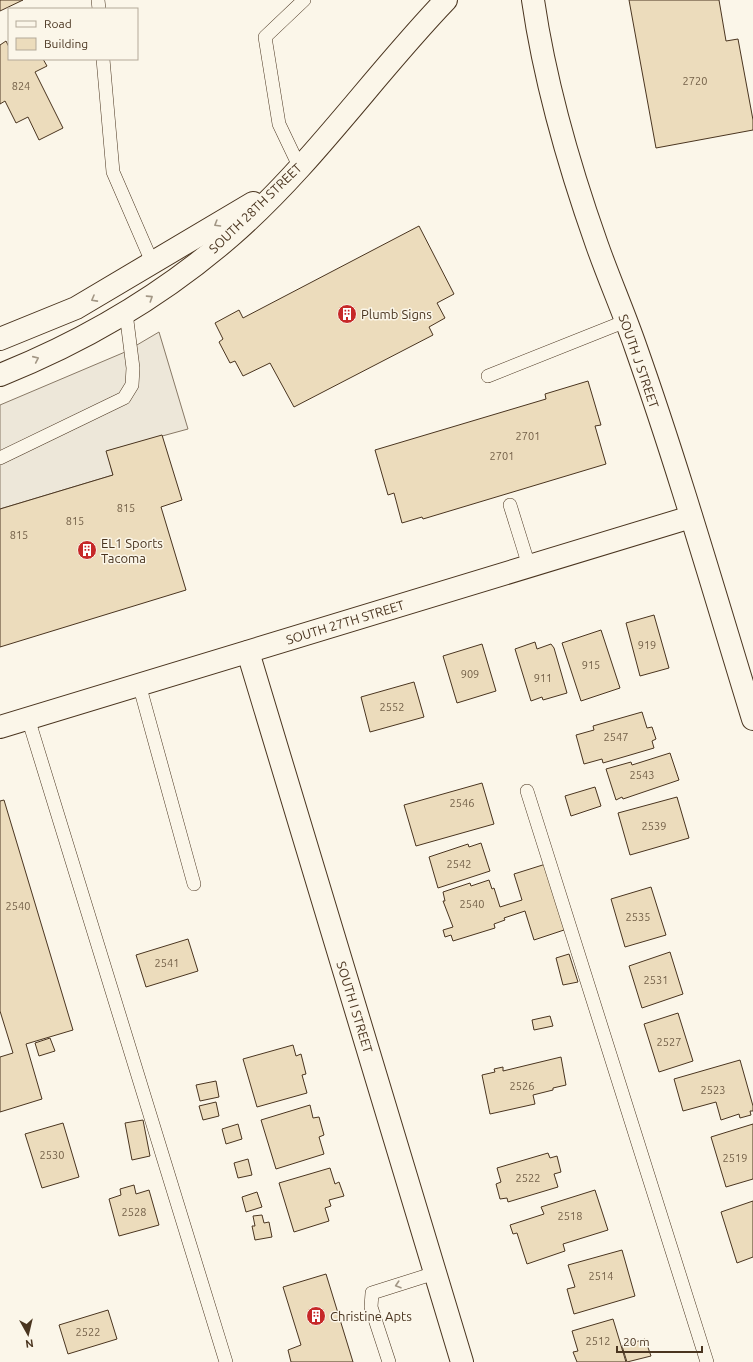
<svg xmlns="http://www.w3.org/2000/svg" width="753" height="1362" font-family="Ubuntu,sans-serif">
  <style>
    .parking { fill: #ede7d9; stroke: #887966 }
    .building { fill: #ecdcbc; stroke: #4a3520 }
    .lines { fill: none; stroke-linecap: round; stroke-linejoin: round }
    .service-casing { stroke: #4a3520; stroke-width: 14 }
    .minor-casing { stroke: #4a3520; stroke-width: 24 }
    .tertiary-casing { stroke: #4a3520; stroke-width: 24 }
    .service { stroke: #fbf6e9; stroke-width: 13 }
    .minor { stroke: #fbf6e9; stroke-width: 22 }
    .tertiary { stroke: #fbf6e9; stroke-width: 22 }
    .oneway { stroke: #a29684 }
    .labels { text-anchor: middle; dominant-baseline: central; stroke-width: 3; stroke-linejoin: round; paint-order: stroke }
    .number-label { font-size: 11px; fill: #725f47 }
    .street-label { font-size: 13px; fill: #4a3520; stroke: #fbf6e9 }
    .poi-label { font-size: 13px; fill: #4a3520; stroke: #fbf6e9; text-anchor: start }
  </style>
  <rect width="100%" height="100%" fill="#fbf6e9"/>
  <path class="parking" d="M 159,332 L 188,429 L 107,451 L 113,475 L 0,509 L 0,405 L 125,352 Z"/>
  <g class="building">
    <path d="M 0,0 L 23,0 L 0,11 Z"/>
    <path d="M 629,0 L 719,0 L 726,41 L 738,39 L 753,120 L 753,130 L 656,148 Z"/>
    <path d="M 6,41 L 9,47 L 9,59 L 43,59 L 47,66 L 35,72 L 63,128 L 39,140 L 28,117 L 16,123 L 5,101 L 0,104 L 0,45 Z"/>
    <path d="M 419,226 L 454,294 L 437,303 L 445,318 L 429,327 L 433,335 L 294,407 L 270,363 L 243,376 L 235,361 L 230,363 L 219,342 L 223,339 L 215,323 L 239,310 L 243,318 Z"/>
    <path d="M 588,381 L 601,425 L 595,426 L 606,464 L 423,519 L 422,517 L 402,523 L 394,493 L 388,495 L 375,450 L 546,399 L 545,394 Z"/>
    <path d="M 162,435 L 182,500 L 161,507 L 186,590 L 0,647 L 0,509 L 113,475 L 106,451 Z"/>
    <path d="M 654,615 L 669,668 L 640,676 L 626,623 Z"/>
    <path d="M 601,630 L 620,688 L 581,701 L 562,643 Z"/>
    <path d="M 535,642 L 537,649 L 551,644 L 554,648 L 567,693 L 543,700 L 542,697 L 531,701 L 515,649 Z"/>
    <path d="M 482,644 L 496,691 L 457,703 L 443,656 Z"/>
    <path d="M 414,682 L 424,717 L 370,732 L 361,697 Z"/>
    <path d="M 642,712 L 647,728 L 652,727 L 656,739 L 652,741 L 654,748 L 603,763 L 602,759 L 584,764 L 576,735 L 594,730 L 593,726 Z"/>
    <path d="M 670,753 L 679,780 L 623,799 L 622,797 L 616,800 L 606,769 L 631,762 L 632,765 Z"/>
    <path d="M 482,783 L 494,824 L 416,846 L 404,805 Z"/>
    <path d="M 595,787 L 601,806 L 571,816 L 565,796 Z"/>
    <path d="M 677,797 L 689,838 L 630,855 L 618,813 Z"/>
    <path d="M 4,800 L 73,1030 L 26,1044 L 42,1099 L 0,1112 L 0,1057 L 13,1053 L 0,1011 L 0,801 Z"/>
    <path d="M 481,843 L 490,871 L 438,888 L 429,857 L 468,844 L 469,847 Z"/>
    <path d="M 549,863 L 570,928 L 534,940 L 525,911 L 504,918 L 505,920 L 494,924 L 495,928 L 453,941 L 451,935 L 445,937 L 443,930 L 453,927 L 443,901 L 445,901 L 443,892 L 470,883 L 471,886 L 489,880 L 492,889 L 494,888 L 500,907 L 522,900 L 514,874 Z"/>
    <path d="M 651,887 L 666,935 L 625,947 L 611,899 Z"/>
    <path d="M 188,939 L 198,971 L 146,987 L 136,955 Z"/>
    <path d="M 670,952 L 683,994 L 642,1008 L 629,966 Z"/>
    <path d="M 569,954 L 578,982 L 563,985 L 556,958 Z"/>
    <path d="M 678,1013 L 693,1061 L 659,1072 L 644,1024 Z"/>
    <path d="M 550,1016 L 553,1026 L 534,1030 L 532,1020 Z"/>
    <path d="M 50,1038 L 55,1051 L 39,1056 L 35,1043 Z"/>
    <path d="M 293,1045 L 296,1056 L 301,1054 L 306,1074 L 302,1075 L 307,1093 L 257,1107 L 243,1059 Z"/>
    <path d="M 561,1057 L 566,1085 L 553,1088 L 553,1090 L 533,1095 L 535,1104 L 490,1114 L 482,1075 L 495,1072 L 494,1069 L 503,1067 L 503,1071 Z"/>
    <path d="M 740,1060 L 753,1106 L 753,1111 L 750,1111 L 751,1115 L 740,1118 L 739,1114 L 721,1120 L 716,1102 L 683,1111 L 674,1079 Z"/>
    <path d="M 216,1081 L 219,1097 L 200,1101 L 196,1085 Z"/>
    <path d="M 216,1102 L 219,1116 L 203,1120 L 199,1106 Z"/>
    <path d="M 310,1105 L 313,1118 L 319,1117 L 324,1135 L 319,1137 L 324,1154 L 276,1169 L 261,1120 Z"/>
    <path d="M 143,1120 L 150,1156 L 132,1160 L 125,1123 Z"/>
    <path d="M 63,1123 L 79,1177 L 42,1188 L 25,1134 Z"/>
    <path d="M 238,1124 L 242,1139 L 226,1144 L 222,1129 Z"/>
    <path d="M 753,1124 L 753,1179 L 726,1187 L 711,1137 Z"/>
    <path d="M 548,1153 L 550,1158 L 557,1156 L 561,1172 L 554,1174 L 558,1187 L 508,1202 L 507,1198 L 500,1199 L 496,1184 L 501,1182 L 497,1168 Z"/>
    <path d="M 248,1159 L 252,1175 L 238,1178 L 234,1163 Z"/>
    <path d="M 330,1168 L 335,1184 L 339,1182 L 344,1196 L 329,1200 L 331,1206 L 325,1208 L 329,1221 L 294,1232 L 279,1183 Z"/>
    <path d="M 134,1185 L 136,1194 L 149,1190 L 159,1225 L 119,1236 L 109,1199 L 121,1195 L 120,1189 Z"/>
    <path d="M 595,1190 L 608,1230 L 563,1244 L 565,1251 L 527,1264 L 517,1233 L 513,1234 L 510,1225 L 544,1214 L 541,1207 Z"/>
    <path d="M 257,1192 L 262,1207 L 246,1212 L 242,1197 Z"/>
    <path d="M 753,1201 L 753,1257 L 737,1263 L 721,1212 Z"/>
    <path d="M 262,1215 L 264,1223 L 269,1222 L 272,1237 L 255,1240 L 252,1226 L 255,1226 L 253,1216 Z"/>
    <path d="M 622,1250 L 635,1296 L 574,1314 L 567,1289 L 575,1287 L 568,1265 Z"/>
    <path d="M 326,1274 L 353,1362 L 291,1362 L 288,1350 L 301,1345 L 283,1287 Z"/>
    <path d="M 108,1310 L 117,1339 L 68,1354 L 59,1325 Z"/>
    <path d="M 613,1319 L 626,1362 L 577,1362 L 573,1352 L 578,1351 L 572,1331 Z"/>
    <path d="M 645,1339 L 651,1356 L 627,1362 L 622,1346 Z"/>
  </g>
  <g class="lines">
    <defs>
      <g id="service">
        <path d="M 98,0 L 99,9"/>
        <path d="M 103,59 L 113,172 L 152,262"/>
        <path d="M 299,166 L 279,124 L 265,37 L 304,0"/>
        <path d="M 488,376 L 626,321"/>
        <path d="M 0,458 L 124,398 L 132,385 L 133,368 L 126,313"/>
        <path d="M 510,505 L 529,566"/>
        <path d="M 139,684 L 194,884"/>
        <path d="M 28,718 L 226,1362"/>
        <path d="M 527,791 L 707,1362"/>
        <path d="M 389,1362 L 371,1307 L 372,1293 L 435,1273"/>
      </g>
      <g id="minor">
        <path d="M 248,652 L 462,1362"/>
        <path d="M 0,727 L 691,517"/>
      </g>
      <g id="tertiary">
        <path d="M 533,0 C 545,83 569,166 597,245 C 609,279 624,313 636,348 C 679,470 715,595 753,719"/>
        <path d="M 0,339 L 76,308 L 253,203"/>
        <path d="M 0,375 C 85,341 163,295 232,235 C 312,165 373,76 446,0"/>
      </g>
    </defs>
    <use href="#service" class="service-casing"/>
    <use href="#minor" class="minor-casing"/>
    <use href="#tertiary" class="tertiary-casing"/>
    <use href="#service" class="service"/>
    <use href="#minor" class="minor"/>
    <use href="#tertiary" class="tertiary"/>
  </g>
  <defs><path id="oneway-chevron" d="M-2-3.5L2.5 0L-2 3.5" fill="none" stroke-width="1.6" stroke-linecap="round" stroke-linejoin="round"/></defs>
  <g class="oneway">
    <use href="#oneway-chevron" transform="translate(217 224) rotate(149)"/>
    <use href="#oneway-chevron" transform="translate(150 298) rotate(-33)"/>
    <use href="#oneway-chevron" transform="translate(94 299) rotate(151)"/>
    <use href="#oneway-chevron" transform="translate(36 359) rotate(-24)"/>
    <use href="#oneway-chevron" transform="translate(398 1285) rotate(162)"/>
  </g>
  <defs>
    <symbol id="building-disc" viewBox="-11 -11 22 22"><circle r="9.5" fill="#c62828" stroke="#fbf6e9"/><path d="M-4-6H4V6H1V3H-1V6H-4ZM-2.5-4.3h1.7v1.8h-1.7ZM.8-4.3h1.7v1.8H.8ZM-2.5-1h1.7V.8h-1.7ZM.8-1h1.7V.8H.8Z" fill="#fff"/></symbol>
  </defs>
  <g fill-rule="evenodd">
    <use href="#building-disc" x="336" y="303" width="22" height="22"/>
    <use href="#building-disc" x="76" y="539" width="22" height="22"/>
    <use href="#building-disc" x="305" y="1305" width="22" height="22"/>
  </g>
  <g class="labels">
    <g class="number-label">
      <text x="695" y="81">2720</text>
      <text x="21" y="86">824</text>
      <text x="528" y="436">2701</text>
      <text x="502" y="456">2701</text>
      <text x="126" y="508">815</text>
      <text x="75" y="521">815</text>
      <text x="19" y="535">815</text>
      <text x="647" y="645">919</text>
      <text x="591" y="665">915</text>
      <text x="470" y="674">909</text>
      <text x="543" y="678">911</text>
      <text x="392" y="707">2552</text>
      <text x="616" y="737">2547</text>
      <text x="642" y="775">2543</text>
      <text x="462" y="803">2546</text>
      <text x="654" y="826">2539</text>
      <text x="459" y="864">2542</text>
      <text x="472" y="904">2540</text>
      <text x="18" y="906">2540</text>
      <text x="638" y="917">2535</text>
      <text x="167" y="963">2541</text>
      <text x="656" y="980">2531</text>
      <text x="669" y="1042">2527</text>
      <text x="522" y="1086">2526</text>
      <text x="713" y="1090">2523</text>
      <text x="52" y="1155">2530</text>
      <text x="735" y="1158">2519</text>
      <text x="528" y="1178">2522</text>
      <text x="134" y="1212">2528</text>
      <text x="570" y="1216">2518</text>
      <text x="601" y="1276">2514</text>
      <text x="88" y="1332">2522</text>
      <text x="598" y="1341">2512</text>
    </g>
    <g class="street-label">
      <text transform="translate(255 208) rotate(-44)">SOUTH 28TH STREET</text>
      <text transform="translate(639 361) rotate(71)">SOUTH J STREET</text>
      <text transform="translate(345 622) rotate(-17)">SOUTH 27TH STREET</text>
      <text transform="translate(355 1007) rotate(73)">SOUTH I STREET</text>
    </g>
    <g class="poi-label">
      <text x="361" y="314">Plumb Signs</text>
      <text x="101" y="543">EL1 Sports<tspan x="101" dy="15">Tacoma</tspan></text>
      <text x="330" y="1316">Christine Apts</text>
    </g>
  </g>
  <rect x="8" y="8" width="130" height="52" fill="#fbf6e9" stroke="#b4a999"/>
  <rect x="16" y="21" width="20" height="6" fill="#fbf6e9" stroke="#b4a999"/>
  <text x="44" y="28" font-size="12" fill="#4a3520">Road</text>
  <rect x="16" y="38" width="20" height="12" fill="#ecdcbc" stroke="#b4a999"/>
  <text x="44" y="48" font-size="12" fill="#4a3520">Building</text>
  <g transform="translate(28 1334) rotate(172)" stroke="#fbf6e9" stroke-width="3" paint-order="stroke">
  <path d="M0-3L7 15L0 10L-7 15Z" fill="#4a3520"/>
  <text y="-6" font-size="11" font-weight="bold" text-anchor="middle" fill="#4a3520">N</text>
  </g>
  <path d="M617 1346v6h85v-6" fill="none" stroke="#4a3520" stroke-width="2"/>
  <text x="623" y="1346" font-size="12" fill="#4a3520" stroke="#fbf6e9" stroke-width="3" paint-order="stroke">20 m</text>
</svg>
